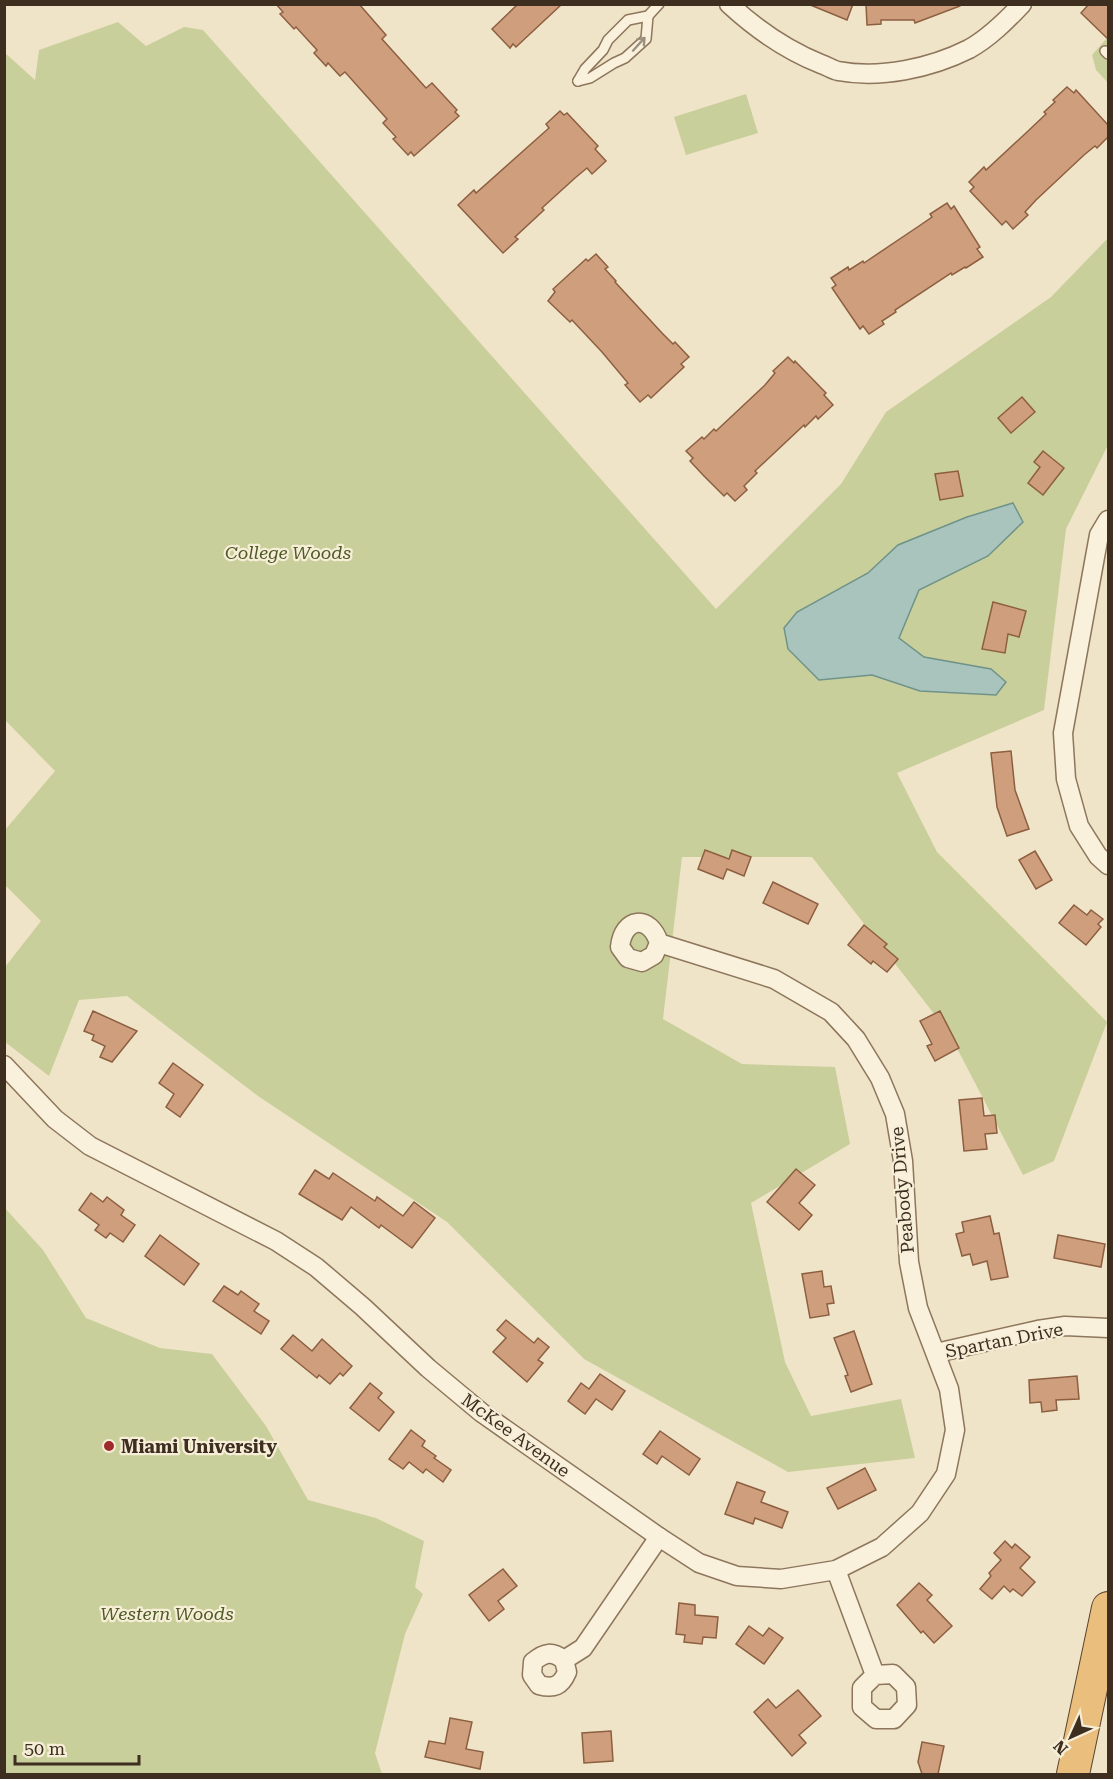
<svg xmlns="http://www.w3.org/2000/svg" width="1113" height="1779" font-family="'Roboto Serif',serif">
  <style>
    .green { fill: #c9cf9b }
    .water { fill: #a9c4bc; stroke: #6f938a; stroke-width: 1.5 }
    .building { fill: #cf9f7d; stroke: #8d5f41; stroke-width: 1.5 }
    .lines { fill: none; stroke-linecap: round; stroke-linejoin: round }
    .service-casing { stroke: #8d765c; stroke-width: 12 }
    .minor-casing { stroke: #8d765c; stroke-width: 21 }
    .trunk-casing { stroke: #5b4430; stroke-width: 34 }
    .service { stroke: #faf1dc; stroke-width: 9 }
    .minor { stroke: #faf1dc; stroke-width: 18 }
    .trunk { stroke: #eabe7c; stroke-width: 32 }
    .oneway { stroke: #9c907e }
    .poi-dot { fill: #9e2a2b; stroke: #f7eed8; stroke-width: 2 }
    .labels { text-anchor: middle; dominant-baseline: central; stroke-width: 4.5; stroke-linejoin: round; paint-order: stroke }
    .park-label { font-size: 18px; font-style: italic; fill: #4d5a26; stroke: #f7eed8 }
    .street-label { font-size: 18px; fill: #3d2e20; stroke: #f7eed8 }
    .poi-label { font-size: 18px; font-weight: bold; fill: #3d2e20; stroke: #f7eed8; text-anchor: start }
  </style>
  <rect width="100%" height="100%" fill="#f0e4c8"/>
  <g class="green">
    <path d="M 118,22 L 146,46 L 184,27 L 203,30 L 716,609 L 841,484 L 886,412 L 1051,297 L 1108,238 L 1108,445 L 1066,529 L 1044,710 L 897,773 L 937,852 L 1107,1022 L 1054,1161 L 1023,1175 L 949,1033 L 812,857 L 682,857 L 663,1019 L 742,1064 L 835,1067 L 850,1144 L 751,1203 L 785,1362 L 811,1416 L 901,1399 L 915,1458 L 788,1472 L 584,1359 L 447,1222 L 258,1096 L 127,996 L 79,1000 L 49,1076 L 5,1042 L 5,967 L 41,921 L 5,885 L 5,830 L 55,771 L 5,720 L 4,52 L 35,80 L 39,50 Z"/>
    <path d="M 1107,38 L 1108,38 L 1108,83 L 1096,70 L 1092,55 Z"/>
    <path d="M 746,94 L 758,133 L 686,155 L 674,117 Z"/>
    <path d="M 4,1207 L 43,1250 L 86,1318 L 160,1348 L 212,1354 L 266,1426 L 308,1500 L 376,1518 L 424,1541 L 415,1587 L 423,1594 L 405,1634 L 375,1753 L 382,1774 L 5,1774 Z"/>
  </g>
  <path class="water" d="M 1013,503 L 1023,522 L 988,556 L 919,590 L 899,638 L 924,657 L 991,669 L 1006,682 L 996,695 L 920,691 L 872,675 L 819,680 L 788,649 L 784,628 L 797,612 L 868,573 L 898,545 L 967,517 Z"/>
  <g class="building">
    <path d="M 276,4 L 359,4 L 386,35 L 382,39 L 426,88 L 432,83 L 457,110 L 455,112 L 459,116 L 414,156 L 411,152 L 408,155 L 393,139 L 396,137 L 383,123 L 387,119 L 345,72 L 340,76 L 328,63 L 326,66 L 314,53 L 317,50 L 296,27 L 294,29 L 280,14 L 283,12 Z"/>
    <path d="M 518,4 L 562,4 L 516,47 L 513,44 L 510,48 L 492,29 Z"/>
    <path d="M 808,4 L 853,4 L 847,20 Z"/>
    <path d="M 866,4 L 960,4 L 960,6 L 915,23 L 914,20 L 881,20 L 881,24 L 867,25 Z"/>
    <path d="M 1089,4 L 1108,4 L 1108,39 L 1081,13 Z"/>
    <path d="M 1067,87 L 1074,93 L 1076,90 L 1108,125 L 1108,137 L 1097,148 L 1095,146 L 1084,155 L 1036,200 L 1025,212 L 1028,215 L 1013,229 L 1006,221 L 1002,225 L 970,191 L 974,187 L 969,182 L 984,167 L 986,170 L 1027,132 L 1046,114 L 1044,112 L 1055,102 L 1053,100 Z"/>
    <path d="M 560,111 L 564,115 L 567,113 L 598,146 L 595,149 L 606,161 L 592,174 L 587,168 L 575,178 L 542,208 L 544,210 L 515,237 L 518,239 L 503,253 L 458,205 L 474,190 L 476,193 L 549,128 L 546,124 Z"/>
    <path d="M 947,203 L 951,209 L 954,206 L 980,247 L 977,249 L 983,257 L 966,268 L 965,267 L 952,275 L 951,273 L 895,310 L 896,312 L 882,321 L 884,324 L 869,334 L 863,326 L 860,329 L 832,288 L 836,285 L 831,278 L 848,267 L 849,270 L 863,261 L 864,263 L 919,226 L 932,217 L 930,214 Z"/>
    <path d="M 596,254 L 608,267 L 605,269 L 616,281 L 615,282 L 662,333 L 673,344 L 675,342 L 689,357 L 681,364 L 684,367 L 651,398 L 648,395 L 640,402 L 625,385 L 628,383 L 602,352 L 572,320 L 570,322 L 548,301 L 555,292 L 553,289 L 586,259 L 588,261 Z"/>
    <path d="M 788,357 L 794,363 L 795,361 L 826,393 L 824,395 L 833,405 L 818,419 L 816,416 L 805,427 L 804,425 L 755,471 L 757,473 L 744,486 L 747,490 L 735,501 L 727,493 L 724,496 L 703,475 L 690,461 L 693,458 L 686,451 L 702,437 L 704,439 L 714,429 L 716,431 L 765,385 L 775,373 L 773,371 Z"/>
    <path d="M 1022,397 L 1035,412 L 1011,433 L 998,418 Z"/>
    <path d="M 1043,451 L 1064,468 L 1043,495 L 1028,483 L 1040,467 L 1034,462 Z"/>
    <path d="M 958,471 L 963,496 L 940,500 L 935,474 Z"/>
    <path d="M 993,602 L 1026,611 L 1019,637 L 1008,634 L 1005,653 L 982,649 Z"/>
    <path d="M 1011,751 L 1015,790 L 1029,829 L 1007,836 L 997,807 L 991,753 Z"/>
    <path d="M 705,850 L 729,859 L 732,850 L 751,857 L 744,876 L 727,869 L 723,879 L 698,869 Z"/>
    <path d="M 1035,851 L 1052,880 L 1036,889 L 1019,860 Z"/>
    <path d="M 773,882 L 818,904 L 808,924 L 763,903 Z"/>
    <path d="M 1074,905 L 1087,915 L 1091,910 L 1103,919 L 1098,924 L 1101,927 L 1086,945 L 1059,923 Z"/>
    <path d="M 864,925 L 887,944 L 884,947 L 898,959 L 887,972 L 873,961 L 871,964 L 848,945 Z"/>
    <path d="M 93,1011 L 137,1031 L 112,1062 L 100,1057 L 105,1046 L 92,1040 L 94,1035 L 84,1031 Z"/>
    <path d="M 940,1011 L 959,1048 L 935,1061 L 927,1046 L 932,1044 L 920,1021 Z"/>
    <path d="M 173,1063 L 203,1085 L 180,1117 L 166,1107 L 174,1094 L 159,1083 Z"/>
    <path d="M 982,1098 L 984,1116 L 995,1115 L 997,1133 L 985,1134 L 987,1149 L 964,1151 L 959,1100 Z"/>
    <path d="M 796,1169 L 815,1185 L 799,1203 L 812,1215 L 799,1230 L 767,1202 Z"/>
    <path d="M 315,1170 L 329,1179 L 333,1173 L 375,1201 L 377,1197 L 403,1216 L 414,1202 L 435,1218 L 412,1248 L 381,1225 L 379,1228 L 351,1207 L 342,1220 L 299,1194 Z"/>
    <path d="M 91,1193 L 103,1202 L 107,1197 L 124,1210 L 121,1215 L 135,1225 L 123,1242 L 110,1233 L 106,1238 L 95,1230 L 99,1225 L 79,1210 Z"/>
    <path d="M 990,1216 L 994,1234 L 999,1233 L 1008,1277 L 991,1280 L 987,1261 L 973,1265 L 970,1254 L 962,1256 L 956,1234 L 964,1232 L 962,1222 Z"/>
    <path d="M 160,1235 L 199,1264 L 184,1285 L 145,1256 Z"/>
    <path d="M 1058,1235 L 1105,1244 L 1101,1267 L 1054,1258 Z"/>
    <path d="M 822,1271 L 824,1287 L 831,1286 L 834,1303 L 827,1304 L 829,1315 L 810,1318 L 802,1274 Z"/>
    <path d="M 224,1286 L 238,1295 L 241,1291 L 259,1304 L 254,1311 L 269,1321 L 261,1334 L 213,1301 Z"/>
    <path d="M 506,1320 L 534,1343 L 538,1338 L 549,1347 L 538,1360 L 543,1363 L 527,1382 L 493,1352 L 506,1338 L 497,1330 Z"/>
    <path d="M 854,1331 L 872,1384 L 851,1392 L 845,1376 L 848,1375 L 834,1338 Z"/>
    <path d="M 293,1335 L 312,1351 L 322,1339 L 352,1366 L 343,1376 L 340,1373 L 330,1384 L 319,1375 L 317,1378 L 281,1349 Z"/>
    <path d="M 600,1374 L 625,1391 L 612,1410 L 596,1399 L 585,1414 L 568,1401 L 581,1383 L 589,1389 Z"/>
    <path d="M 1077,1376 L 1079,1399 L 1056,1400 L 1057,1410 L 1042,1412 L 1041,1402 L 1030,1403 L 1029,1380 Z"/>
    <path d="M 370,1383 L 382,1393 L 378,1398 L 394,1412 L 379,1431 L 350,1408 Z"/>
    <path d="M 411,1430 L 425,1441 L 422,1446 L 436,1456 L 434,1458 L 451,1470 L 443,1482 L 426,1469 L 423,1473 L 409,1462 L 403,1469 L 389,1459 Z"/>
    <path d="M 660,1431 L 700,1459 L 689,1475 L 662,1456 L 657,1464 L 643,1454 Z"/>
    <path d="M 865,1468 L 876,1490 L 838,1509 L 827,1488 Z"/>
    <path d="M 737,1482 L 765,1492 L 761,1502 L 788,1512 L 782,1528 L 755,1518 L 753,1524 L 725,1514 Z"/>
    <path d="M 1005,1541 L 1012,1548 L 1015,1544 L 1030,1557 L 1020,1568 L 1035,1582 L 1022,1596 L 1013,1589 L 1010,1592 L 1004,1586 L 992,1599 L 980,1589 L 991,1576 L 989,1573 L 1001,1560 L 994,1553 Z"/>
    <path d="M 503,1569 L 517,1586 L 498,1601 L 504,1609 L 489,1621 L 469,1595 Z"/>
    <path d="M 919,1583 L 932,1595 L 927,1600 L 952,1626 L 934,1643 L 923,1631 L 921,1633 L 897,1605 Z"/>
    <path d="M 679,1603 L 695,1605 L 695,1615 L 718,1617 L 716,1638 L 703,1637 L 702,1644 L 684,1642 L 685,1635 L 676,1634 Z"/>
    <path d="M 749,1626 L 763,1636 L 769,1628 L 783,1638 L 764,1664 L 736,1644 Z"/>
    <path d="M 798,1690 L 821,1716 L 799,1735 L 806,1743 L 792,1756 L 754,1712 L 768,1699 L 776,1708 Z"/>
    <path d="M 450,1718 L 472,1722 L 466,1749 L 483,1752 L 480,1769 L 425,1757 L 429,1741 L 445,1744 Z"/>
    <path d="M 611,1731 L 613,1761 L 584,1763 L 582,1733 Z"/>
    <path d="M 922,1742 L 944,1746 L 938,1774 L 922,1774 L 918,1762 Z"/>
  </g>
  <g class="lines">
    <defs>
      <g id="service">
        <path d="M 1105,51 L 1108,54"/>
        <path d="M 578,81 L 585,69 L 603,50 L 608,40 L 628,20 L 648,16 L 659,4"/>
        <path d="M 578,81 L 590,78 L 614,63 L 625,58 L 646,39 L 648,16"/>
      </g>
      <g id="minor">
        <path d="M 729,4 C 757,30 786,50 821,64 C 827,66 833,70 838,71 C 881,79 931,68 969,49 C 989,38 1006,21 1022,4"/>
        <path d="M 1108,520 L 1099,535 L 1063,733 L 1066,779 L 1079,826 L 1098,856 L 1108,865"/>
        <path d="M 4,1065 L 55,1119 L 90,1146 L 276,1241 L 316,1267 L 363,1307 L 428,1368 L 482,1413 L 659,1537 L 699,1563 L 737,1576 L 781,1579 L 836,1570 L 882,1547 L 920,1513 L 946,1474 L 955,1430 L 949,1389 L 918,1308 L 909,1262 L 903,1161 L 895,1114 L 880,1078 L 856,1039 L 831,1012 L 774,979 L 659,943 C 650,914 623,917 620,947 L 628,958 L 642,962 L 654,955 L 659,943"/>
        <path d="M 936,1353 L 1038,1330 L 1065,1326 L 1108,1328"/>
        <path d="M 836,1570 L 875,1675 L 862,1688 L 862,1707 L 876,1719 L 894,1719 L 907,1705 L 906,1687 L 893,1674 L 875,1675"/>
        <path d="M 564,1660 L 567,1672 C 561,1686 554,1689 539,1685 L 532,1675 L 533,1662 C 545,1652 552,1651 564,1660 L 583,1648 L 659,1537"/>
      </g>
      <path id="trunk" d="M 1073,1774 L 1108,1608"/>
    </defs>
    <use href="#service" class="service-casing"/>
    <use href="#minor" class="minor-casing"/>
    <use href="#trunk" class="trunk-casing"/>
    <use href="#service" class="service"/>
    <use href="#minor" class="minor"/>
    <use href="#trunk" class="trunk"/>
  </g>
  <defs><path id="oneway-shaft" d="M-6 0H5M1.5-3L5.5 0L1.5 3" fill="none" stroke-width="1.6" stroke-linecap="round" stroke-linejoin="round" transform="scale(1.5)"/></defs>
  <use class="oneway" href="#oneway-shaft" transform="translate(639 44) rotate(-48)"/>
  <circle class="poi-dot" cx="109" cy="1446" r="6"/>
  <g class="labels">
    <g class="park-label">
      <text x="288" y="552">College Woods</text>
      <text x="167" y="1613">Western Woods</text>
    </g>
    <g class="street-label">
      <text transform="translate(902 1190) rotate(-95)">Peabody Drive</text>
      <text transform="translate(1004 1340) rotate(-11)">Spartan Drive</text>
      <text transform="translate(516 1435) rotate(36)">McKee Avenue</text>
    </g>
    <g class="poi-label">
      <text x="121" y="1446">Miami University</text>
    </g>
  </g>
  <rect width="1113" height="1779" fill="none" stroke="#3d2e20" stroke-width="12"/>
  <g transform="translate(1071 1737) rotate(225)" stroke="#f7eed8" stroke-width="4.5" paint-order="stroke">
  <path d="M0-4.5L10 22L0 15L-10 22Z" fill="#3d2e20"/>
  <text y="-9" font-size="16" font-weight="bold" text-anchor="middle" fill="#3d2e20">N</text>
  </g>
  <path d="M15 1755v9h124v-9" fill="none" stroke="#3d2e20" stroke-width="3"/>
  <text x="24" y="1755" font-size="18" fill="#3d2e20" stroke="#f7eed8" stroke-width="4.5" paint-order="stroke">50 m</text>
</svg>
